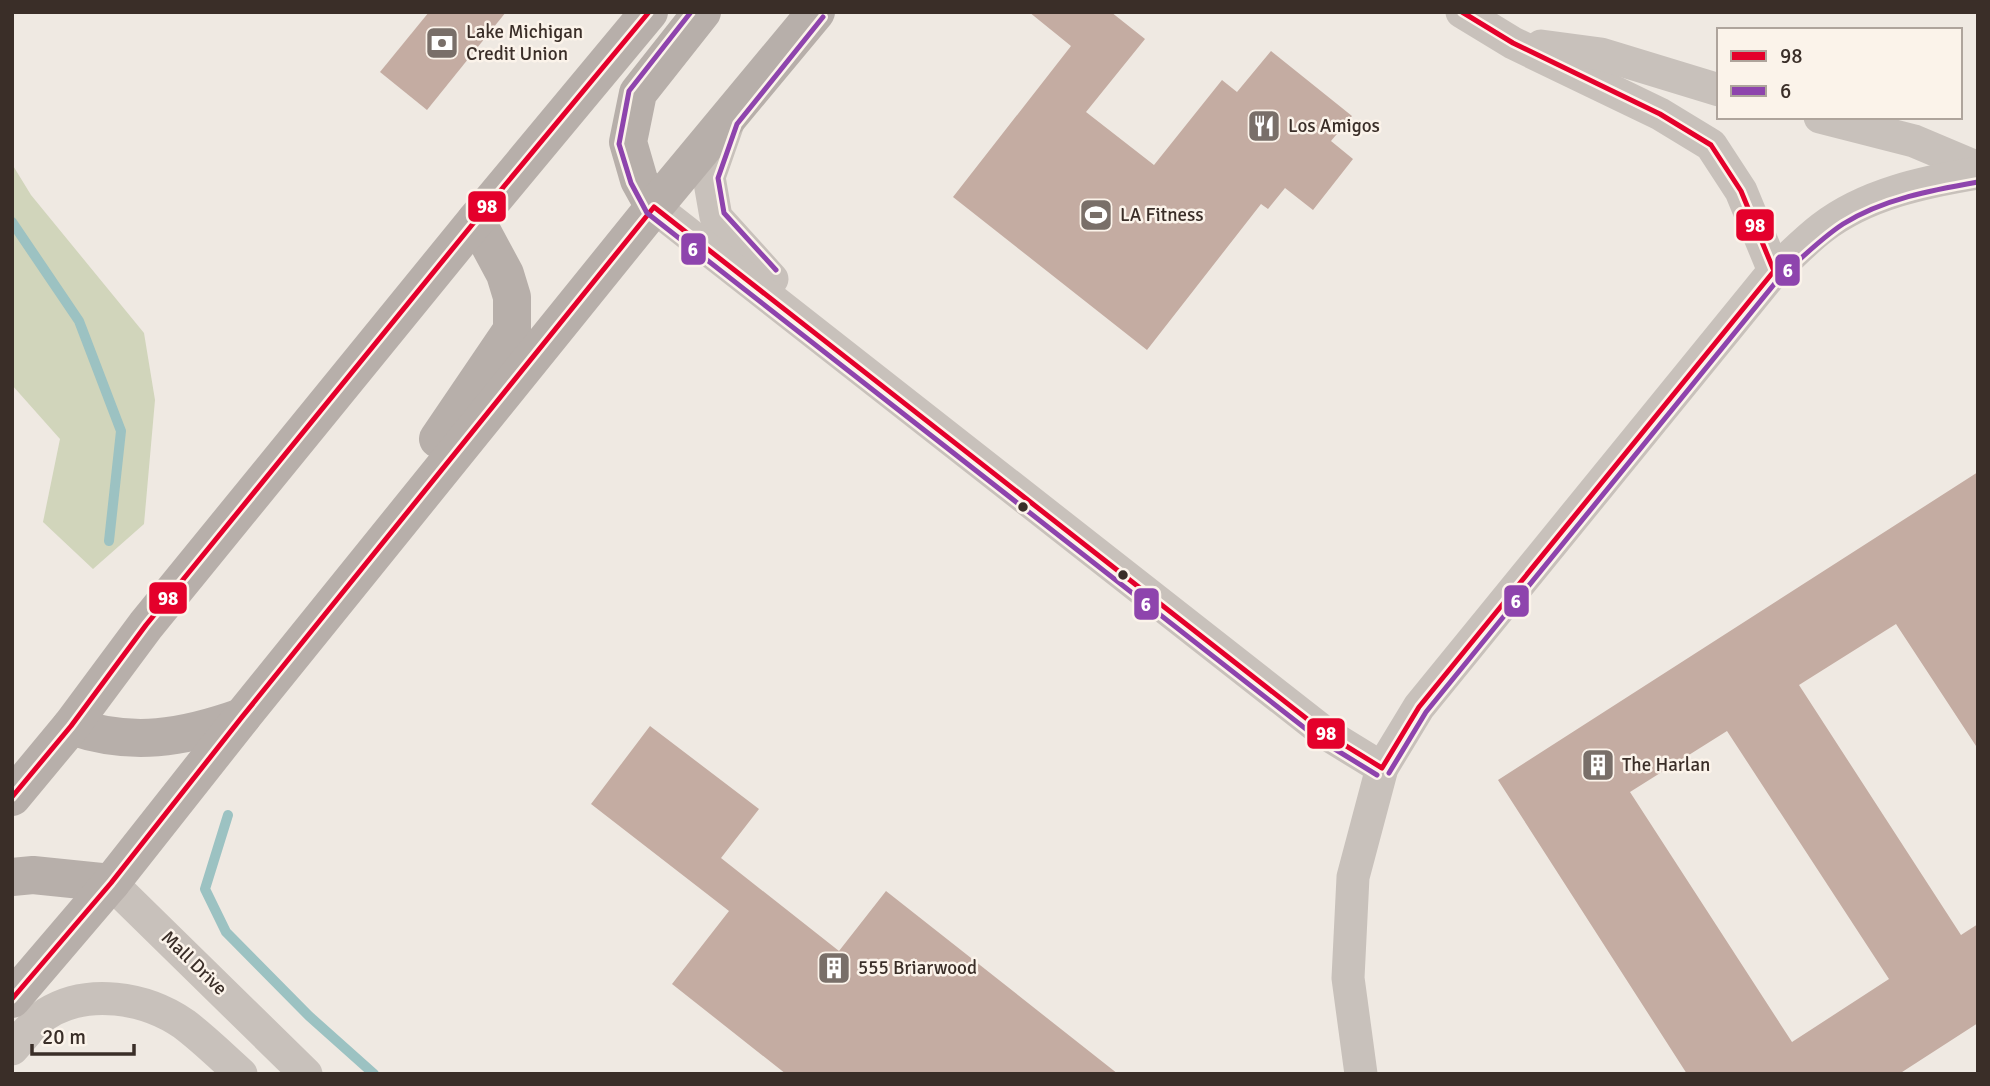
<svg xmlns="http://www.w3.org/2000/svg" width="1990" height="1086" font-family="Signika,sans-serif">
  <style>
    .green { fill: #d1d5bb }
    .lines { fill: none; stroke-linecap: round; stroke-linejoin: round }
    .stream { stroke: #9cc2c2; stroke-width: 10 }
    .building { fill: #c4aca2; fill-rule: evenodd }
    .minor { stroke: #c8c1bb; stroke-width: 33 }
    .major { stroke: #b7afaa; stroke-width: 38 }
    .bus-1-casing { stroke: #fbf3ea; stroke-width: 10 }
    .bus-2-casing { stroke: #fbf3ea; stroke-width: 10 }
    .bus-1 { stroke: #e4002b; stroke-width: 5 }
    .bus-2 { stroke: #8e44ad; stroke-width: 5 }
    .bus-dot { fill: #3a2e28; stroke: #fbf3ea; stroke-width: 2.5 }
    .labels { text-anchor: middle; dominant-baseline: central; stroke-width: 5; stroke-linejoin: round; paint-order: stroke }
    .poi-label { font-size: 19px; fill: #3a2e28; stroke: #fbf3ea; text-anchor: start }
    .street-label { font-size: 19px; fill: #3a2e28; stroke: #fbf3ea }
    .line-badge { stroke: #fbf3ea; stroke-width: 2.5 }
    .badge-label { font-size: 19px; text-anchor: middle; font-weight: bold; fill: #fff }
  </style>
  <rect width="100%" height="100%" fill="#efe9e2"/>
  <path class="green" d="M 12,164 L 31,195 L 144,333 L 155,400 L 144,524 L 93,569 L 43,522 L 60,439 L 12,385 Z"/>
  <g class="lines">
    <g class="stream">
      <path d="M 12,222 L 79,321 L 121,431 L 109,541"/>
      <path d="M 228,815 L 205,889 L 226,932 L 309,1016 L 374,1074"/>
    </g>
  </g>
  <g class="building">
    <path d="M 429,12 L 506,12 L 427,110 L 380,72 Z"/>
    <path d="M 1029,12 L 1111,12 L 1145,39 L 1086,112 L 1154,165 L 1222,80 L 1237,92 L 1271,51 L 1352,116 L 1331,141 L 1353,159 L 1313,210 L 1285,188 L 1268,209 L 1261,204 L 1147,350 L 953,197 L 1071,46 Z"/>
    <path d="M 1978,472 L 1978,749 L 1896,624 L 1799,685 L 1961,935 L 1978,924 L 1978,1023 L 1899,1074 L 1687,1074 L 1498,780 ZM 1727,731 L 1889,979 L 1792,1042 L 1630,792 Z"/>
    <path d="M 650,726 L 759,809 L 721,858 L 839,951 L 886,891 L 1118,1074 L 786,1074 L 672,984 L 729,911 L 591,804 Z"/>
  </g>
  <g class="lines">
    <g class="minor">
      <path d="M 1462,12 L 1513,43 L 1660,114 L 1711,145 L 1741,191 L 1774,271"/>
      <path d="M 1541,46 L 1601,54 L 1719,90"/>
      <path d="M 1820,117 L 1914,141 L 1978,168"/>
      <path d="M 728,123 L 709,177 L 716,217 L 772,279"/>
      <path d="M 654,207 L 1325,733 L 1382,768"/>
      <path d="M 111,883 L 306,1074"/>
      <path d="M 12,1049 C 23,1037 33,1023 46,1014 C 87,988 145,997 184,1024 C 204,1039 222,1057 241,1074"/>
      <path d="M 1361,1074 L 1348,978 L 1353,877 L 1382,768 L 1419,707 L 1774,271 C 1790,257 1805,241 1822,228 C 1866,194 1924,182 1978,173"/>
    </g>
    <g class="major">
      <path d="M 654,207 L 639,180 L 628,142 L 638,93 L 702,12"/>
      <path d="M 438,439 L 512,330 L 512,297 L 505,274 L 476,220"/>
      <path d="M 71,726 C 132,747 183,738 242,717"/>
      <path d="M 12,797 L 71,726 L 146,625 L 476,220 L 649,12"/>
      <path d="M 12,877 L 33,875 L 111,883"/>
      <path d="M 12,999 L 111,883 L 242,717 L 654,207 L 816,12"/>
    </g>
    <defs>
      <g id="bus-1">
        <path d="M 12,797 L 71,726 L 146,625 L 476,220 L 649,12"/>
        <path d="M 12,999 L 111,883 L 242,717 L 654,207 L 1325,733 L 1382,768 L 1419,707 L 1774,271 L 1741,191 L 1711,145 L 1660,114 L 1513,43 L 1462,12"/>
      </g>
      <g id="bus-2">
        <path d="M 691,12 L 629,91 L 619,144 L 631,183 L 647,213 L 1320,740 L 1377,775"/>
        <path d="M 776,270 L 724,213 L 718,178 L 737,124 L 823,17"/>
        <path d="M 1389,773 L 1426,712 L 1780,277 C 1801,259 1820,239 1843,224 C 1883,199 1932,190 1978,182"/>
      </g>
    </defs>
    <use href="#bus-1" class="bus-1-casing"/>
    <use href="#bus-2" class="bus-2-casing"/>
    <use href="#bus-1" class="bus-1"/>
    <use href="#bus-2" class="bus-2"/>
  </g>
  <defs>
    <symbol id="bank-square" viewBox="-11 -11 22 22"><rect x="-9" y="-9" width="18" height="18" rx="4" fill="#796f69" stroke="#fbf3ea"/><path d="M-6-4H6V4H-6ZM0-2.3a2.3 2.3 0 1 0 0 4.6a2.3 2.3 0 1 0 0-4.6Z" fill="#fff"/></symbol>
    <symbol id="restaurant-square" viewBox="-11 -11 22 22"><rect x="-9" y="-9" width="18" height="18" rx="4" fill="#796f69" stroke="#fbf3ea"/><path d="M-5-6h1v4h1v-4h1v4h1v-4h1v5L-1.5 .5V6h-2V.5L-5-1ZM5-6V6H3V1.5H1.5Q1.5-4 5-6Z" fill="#fff"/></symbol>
    <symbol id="stadium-square" viewBox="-11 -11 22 22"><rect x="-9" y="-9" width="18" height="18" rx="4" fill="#796f69" stroke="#fbf3ea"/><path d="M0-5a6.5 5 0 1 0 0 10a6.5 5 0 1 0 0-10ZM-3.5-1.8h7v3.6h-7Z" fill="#fff"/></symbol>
    <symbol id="building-square" viewBox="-11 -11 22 22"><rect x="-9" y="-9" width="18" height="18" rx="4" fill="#796f69" stroke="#fbf3ea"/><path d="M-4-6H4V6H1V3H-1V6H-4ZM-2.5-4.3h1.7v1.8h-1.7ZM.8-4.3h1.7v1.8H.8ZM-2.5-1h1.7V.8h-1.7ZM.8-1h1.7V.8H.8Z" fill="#fff"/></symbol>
  </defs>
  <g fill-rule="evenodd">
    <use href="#bank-square" x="423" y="24" width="38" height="38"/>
    <use href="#restaurant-square" x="1245" y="107" width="38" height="38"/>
    <use href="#stadium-square" x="1077" y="196" width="38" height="38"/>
    <use href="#building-square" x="1579" y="746" width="38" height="38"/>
    <use href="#building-square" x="815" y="949" width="38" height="38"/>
  </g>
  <g class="bus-dot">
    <circle cx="1023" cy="507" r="6"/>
    <circle cx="1123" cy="575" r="6"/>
  </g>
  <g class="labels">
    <g class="poi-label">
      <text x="466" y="32">Lake Michigan<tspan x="466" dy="22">Credit Union</tspan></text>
      <text x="1288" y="126">Los Amigos</text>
      <text x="1120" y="215">LA Fitness</text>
      <text x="1622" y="765">The Harlan</text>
      <text x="858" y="968">555 Briarwood</text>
    </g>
    <g class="street-label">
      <text transform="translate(194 963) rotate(44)">Mall Drive</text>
    </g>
  </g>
  <g class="line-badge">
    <rect x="467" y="190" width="40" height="33" rx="7" fill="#e4002b"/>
    <rect x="1735" y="208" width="40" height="34" rx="7" fill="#e4002b"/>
    <rect x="680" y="232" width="27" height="34" rx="7" fill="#8e44ad"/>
    <rect x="1774" y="253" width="27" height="34" rx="7" fill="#8e44ad"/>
    <rect x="148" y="581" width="40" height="34" rx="7" fill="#e4002b"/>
    <rect x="1503" y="584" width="27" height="34" rx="7" fill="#8e44ad"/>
    <rect x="1133" y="587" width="27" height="34" rx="7" fill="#8e44ad"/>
    <rect x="1306" y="717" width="40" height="33" rx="7" fill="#e4002b"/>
  </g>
  <g class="badge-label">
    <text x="487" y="213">98</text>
    <text x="1755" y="232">98</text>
    <text x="693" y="256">6</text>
    <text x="1788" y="277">6</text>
    <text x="168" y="605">98</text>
    <text x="1516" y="608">6</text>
    <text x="1146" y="611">6</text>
    <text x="1326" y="740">98</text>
  </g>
  <rect width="1990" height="1086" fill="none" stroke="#3a2e28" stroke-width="28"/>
  <rect x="1717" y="28" width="245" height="91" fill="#fbf3ea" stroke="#aea49c" stroke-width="2"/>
  <rect x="1731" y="51" width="35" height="10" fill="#e4002b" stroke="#aea49c" stroke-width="2"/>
  <text x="1780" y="63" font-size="21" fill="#3a2e28">98</text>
  <rect x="1731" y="86" width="35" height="10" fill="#8e44ad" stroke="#aea49c" stroke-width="2"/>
  <text x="1780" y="98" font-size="21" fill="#3a2e28">6</text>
  <path d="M32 1044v10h102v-10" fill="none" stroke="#3a2e28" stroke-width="3.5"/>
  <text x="42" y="1044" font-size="21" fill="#3a2e28" stroke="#fbf3ea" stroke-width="5" paint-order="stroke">20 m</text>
</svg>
